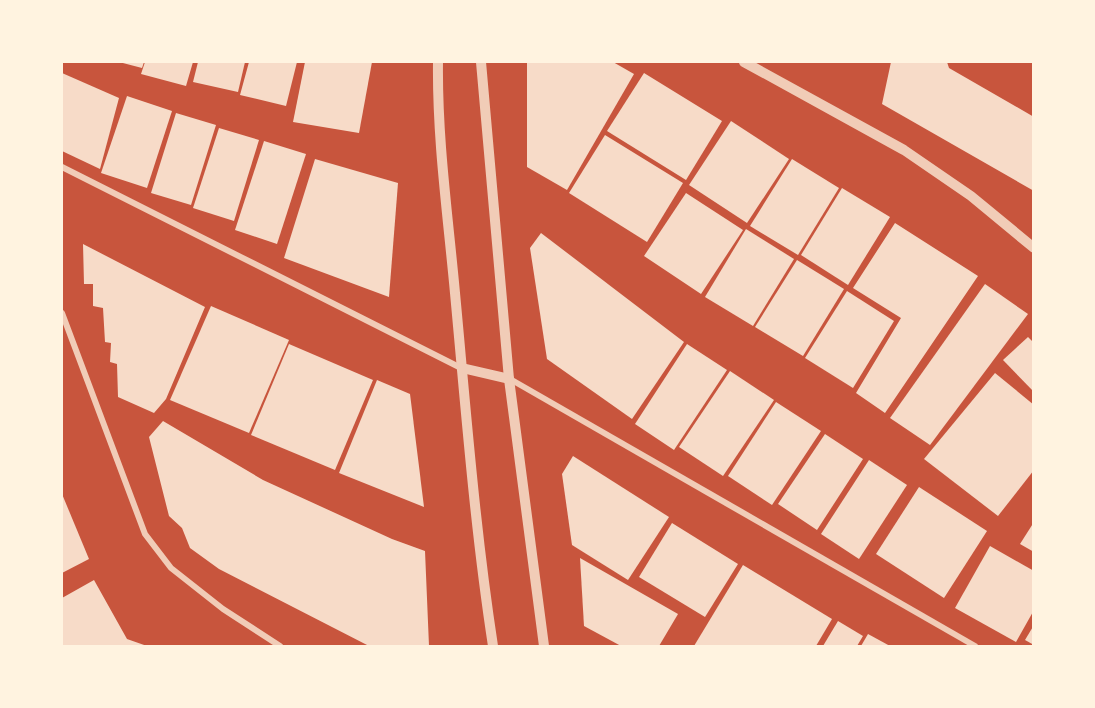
<svg xmlns="http://www.w3.org/2000/svg" width="1095" height="708" font-family="Roboto,sans-serif">
  <style>
    .building { fill: #f7dbc8 }
    .lines { fill: none; stroke-linecap: round; stroke-linejoin: round }
    .minor { stroke: #f1ccb7; stroke-width: 6 }
    .tertiary { stroke: #f1ccb7; stroke-width: 10 }
  </style>
  <rect width="100%" height="100%" fill="#c8553d"/>
  <g class="building">
    <path d="M 119,62 L 144,62 L 142,68 Z"/>
    <path d="M 145,62 L 193,62 L 186,86 L 141,74 Z"/>
    <path d="M 198,62 L 245,62 L 238,92 L 193,82 Z"/>
    <path d="M 249,62 L 297,62 L 286,106 L 240,95 Z"/>
    <path d="M 305,62 L 372,62 L 359,133 L 293,122 Z"/>
    <path d="M 527,62 L 613,62 L 634,74 L 567,190 L 527,167 Z"/>
    <path d="M 891,62 L 947,62 L 949,68 L 1034,117 L 1034,191 L 882,104 Z"/>
    <path d="M 62,73 L 119,98 L 100,169 L 62,151 Z"/>
    <path d="M 644,73 L 722,121 L 686,180 L 607,131 Z"/>
    <path d="M 127,96 L 172,111 L 147,188 L 101,173 Z"/>
    <path d="M 176,113 L 216,125 L 191,205 L 151,193 Z"/>
    <path d="M 731,121 L 789,159 L 747,223 L 689,185 Z"/>
    <path d="M 219,128 L 259,140 L 234,221 L 193,208 Z"/>
    <path d="M 605,135 L 683,183 L 647,242 L 569,193 Z"/>
    <path d="M 264,141 L 306,154 L 277,244 L 235,230 Z"/>
    <path d="M 315,159 L 398,183 L 389,297 L 284,258 Z"/>
    <path d="M 792,159 L 839,188 L 798,255 L 750,226 Z"/>
    <path d="M 842,188 L 890,217 L 848,285 L 801,255 Z"/>
    <path d="M 686,193 L 743,230 L 701,294 L 644,256 Z"/>
    <path d="M 895,223 L 978,276 L 885,413 L 856,393 L 901,318 L 853,288 Z"/>
    <path d="M 746,229 L 794,259 L 753,326 L 705,297 Z"/>
    <path d="M 541,233 L 684,342 L 632,419 L 547,359 L 530,248 Z"/>
    <path d="M 83,244 L 205,307 L 166,399 L 154,413 L 118,397 L 117,364 L 110,362 L 111,343 L 105,342 L 103,308 L 93,306 L 93,284 L 84,284 Z"/>
    <path d="M 797,260 L 844,289 L 803,356 L 755,327 Z"/>
    <path d="M 985,284 L 1028,314 L 930,445 L 890,418 Z"/>
    <path d="M 847,291 L 894,321 L 853,388 L 805,358 Z"/>
    <path d="M 211,306 L 289,340 L 249,433 L 170,400 Z"/>
    <path d="M 1028,337 L 1034,343 L 1034,392 L 1003,360 Z"/>
    <path d="M 289,344 L 373,380 L 335,470 L 251,435 Z"/>
    <path d="M 687,344 L 727,370 L 674,450 L 635,424 Z"/>
    <path d="M 730,371 L 774,400 L 723,476 L 679,447 Z"/>
    <path d="M 995,373 L 1034,405 L 1034,470 L 998,516 L 924,459 Z"/>
    <path d="M 377,380 L 410,394 L 424,507 L 339,473 Z"/>
    <path d="M 776,402 L 821,431 L 772,505 L 728,476 Z"/>
    <path d="M 163,421 L 263,480 L 392,539 L 425,551 L 429,646 L 369,646 L 219,569 L 190,548 L 182,528 L 169,516 L 149,437 Z"/>
    <path d="M 825,434 L 863,459 L 817,530 L 778,504 Z"/>
    <path d="M 573,456 L 669,517 L 628,580 L 572,545 L 562,474 Z"/>
    <path d="M 869,460 L 907,485 L 859,559 L 821,534 Z"/>
    <path d="M 919,487 L 987,531 L 944,598 L 876,554 Z"/>
    <path d="M 62,494 L 89,559 L 62,573 Z"/>
    <path d="M 1034,522 L 1034,552 L 1020,544 Z"/>
    <path d="M 672,523 L 738,564 L 705,617 L 639,577 Z"/>
    <path d="M 990,546 L 1034,571 L 1034,610 L 1016,642 L 955,608 Z"/>
    <path d="M 580,558 L 678,614 L 659,646 L 621,646 L 584,626 Z"/>
    <path d="M 743,565 L 832,619 L 816,646 L 694,646 Z"/>
    <path d="M 94,580 L 127,639 L 147,646 L 62,646 L 62,598 Z"/>
    <path d="M 838,621 L 863,636 L 857,646 L 823,646 Z"/>
    <path d="M 1034,625 L 1034,645 L 1025,640 Z"/>
    <path d="M 868,634 L 890,646 L 861,646 Z"/>
  </g>
  <g class="lines">
    <g class="minor">
      <path d="M 62,167 L 461,368"/>
      <path d="M 62,313 L 145,534 L 171,568 L 223,609 L 280,646"/>
      <path d="M 510,379 L 975,646"/>
    </g>
    <g class="tertiary">
      <path d="M 438,62 C 437,139 448,216 455,293 C 466,411 475,529 493,646"/>
      <path d="M 481,62 L 509,379 L 544,646"/>
      <path d="M 744,62 L 904,150 L 971,196 L 1034,248"/>
      <path d="M 462,368 L 509,379"/>
    </g>
  </g>
  <rect width="1095" height="708" fill="none" stroke="#fff3e0" stroke-width="126"/>
</svg>
